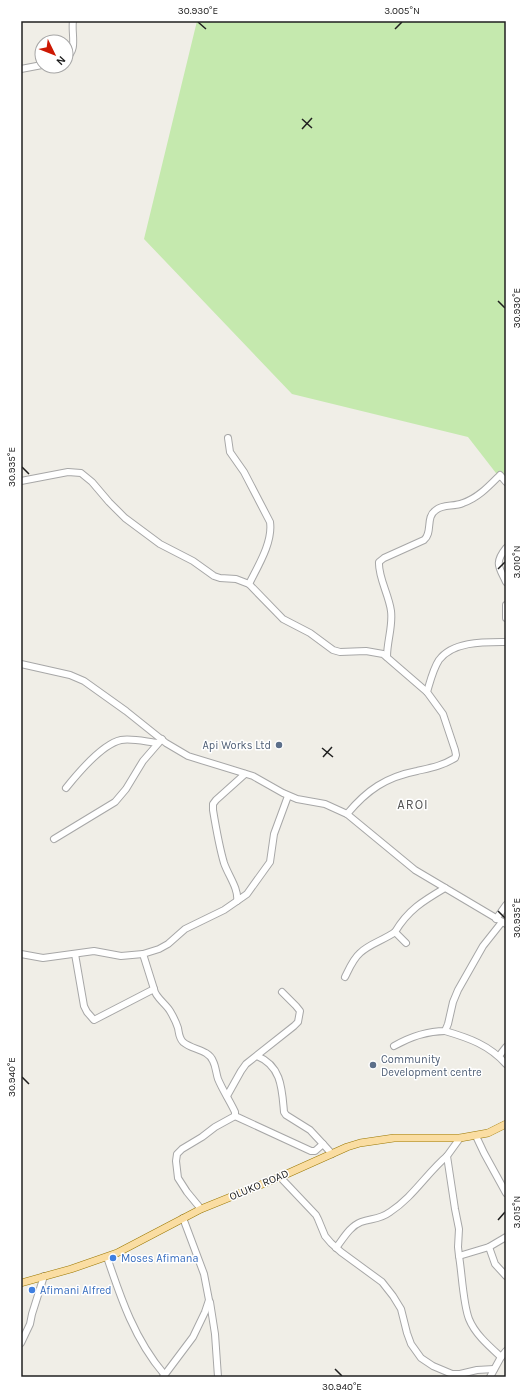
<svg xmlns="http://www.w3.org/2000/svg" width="527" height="1398" font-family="Karla,sans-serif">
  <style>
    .grass { fill: #c5e9ae }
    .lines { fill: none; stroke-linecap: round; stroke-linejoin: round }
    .minor-casing { stroke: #a7a7a7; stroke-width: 8 }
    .major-casing { stroke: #9a7702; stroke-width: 8 }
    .minor { stroke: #fff; stroke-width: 6 }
    .major { stroke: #fadda2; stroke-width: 7 }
    .ticks { fill: none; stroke: #202020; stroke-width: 1.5 }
    .service-dot { fill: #5c6f8a; stroke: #fff; stroke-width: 1.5 }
    .shop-dot { fill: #3f7fe0; stroke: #fff; stroke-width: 1.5 }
    .labels { text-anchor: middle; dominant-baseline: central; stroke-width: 3; stroke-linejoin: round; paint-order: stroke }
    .service-label { font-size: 11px; fill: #4e5e75; stroke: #fff; text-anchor: end }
    .street-label { font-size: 11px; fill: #202020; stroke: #fff }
    .shop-label { font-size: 11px; fill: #366cbe; stroke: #fff; text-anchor: start }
    .quarter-label { font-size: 13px; letter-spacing: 1px; fill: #535353; stroke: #fff }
    .neatline { fill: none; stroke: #202020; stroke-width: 1.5 }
    .ticks-label { font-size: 10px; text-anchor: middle; fill: #202020 }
  </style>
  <rect width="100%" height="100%" fill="#f0eee7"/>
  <path class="grass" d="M 197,21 L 506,21 L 506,486 L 468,437 L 292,394 L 144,239 Z"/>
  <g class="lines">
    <defs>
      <g id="minor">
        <path d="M 66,57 C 78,51 71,33 73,21"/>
        <path d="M 21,69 L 42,65"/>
        <path d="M 228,438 L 230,452 L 244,472 L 270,522 C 273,542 258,566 249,584"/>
        <path d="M 21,481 L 68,472 L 81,473 L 92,482 L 109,502 L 125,518 L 160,544 L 193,561 L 214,576 L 220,578 L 236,579 L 249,584 L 283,619 L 310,633 L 333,650 L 340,652 L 366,651 L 383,654 L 427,692"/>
        <path d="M 506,548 C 494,563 499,567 506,582"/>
        <path d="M 506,605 L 506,618"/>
        <path d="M 387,657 C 387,641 393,626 391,611 C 389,595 378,577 379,562 L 384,558 L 424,540 C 433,533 425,517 436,510 C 443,504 454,507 463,503 C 478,498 489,486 500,475 L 506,482"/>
        <path d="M 21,664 L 70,675 L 84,681 L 126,711 L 166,743 L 188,756 L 253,776 L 283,793 L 297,799 L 325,804 L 347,814 L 415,870 L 506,924"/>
        <path d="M 66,788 C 78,773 102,744 121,740 C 132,738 147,742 158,743"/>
        <path d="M 347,814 C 367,790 386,777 417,771 C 430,768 442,766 455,758 L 456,755 L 455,750 L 443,714 L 427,692 C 430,682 433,669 439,660 C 453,641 485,642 506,642"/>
        <path d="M 54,839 L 115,802 L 126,789 L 143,761 L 162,739"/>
        <path d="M 237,901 L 247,894 L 270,862 L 274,834 L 288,796"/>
        <path d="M 496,919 L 506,905"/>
        <path d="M 406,943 L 395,932 C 408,910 423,901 445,888"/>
        <path d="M 21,954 L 43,958 L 94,951 L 121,956 L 143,954"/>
        <path d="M 75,954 L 84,1006 L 87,1012 L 94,1020 L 154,989 L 143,954 L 159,949 L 168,944 L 185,929 L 224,910 L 237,901 C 239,889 228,875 224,863 C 219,846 216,828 213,810 L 213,804 L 216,800 L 245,774"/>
        <path d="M 345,977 C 349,969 353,959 360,953 C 369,944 384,940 395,932"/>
        <path d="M 154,989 C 155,997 166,1004 170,1011 C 173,1016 176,1022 178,1028 C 179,1033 179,1038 183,1042 C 192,1050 208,1049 213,1061 C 216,1067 216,1073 218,1079 C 223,1091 230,1101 235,1112 L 235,1116 L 215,1127 L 202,1137 L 182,1149 L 177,1154 L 176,1161 L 178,1178 L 187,1192 L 201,1209"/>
        <path d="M 445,1031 C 469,1038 489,1045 506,1064"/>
        <path d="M 394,1046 C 410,1037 426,1031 445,1031 L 448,1024 L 453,1002 L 458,990 L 483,946 L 502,922"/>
        <path d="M 257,1056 C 282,1066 282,1090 284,1112 L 286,1115 L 310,1130 L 323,1144"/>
        <path d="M 499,1056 L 506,1047"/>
        <path d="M 227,1096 L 241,1071 L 246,1064 L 294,1026 L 298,1022 L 300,1011 L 296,1006 L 282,992"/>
        <path d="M 235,1116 L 311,1151 L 315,1151 L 323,1144 L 332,1154"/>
        <path d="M 476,1136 L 484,1153 L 506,1193"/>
        <path d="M 460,1138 L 447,1156 L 455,1209 L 459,1229 L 458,1247 L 459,1256 L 489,1247 L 506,1237"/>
        <path d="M 280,1177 L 316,1215 L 318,1219 L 325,1236 L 331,1243 L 341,1252 L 382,1282 L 393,1296 L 401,1309 L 407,1333 L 411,1344 L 421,1358 L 433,1366 L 452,1374 L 460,1374 L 477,1370 L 494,1369"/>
        <path d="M 489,1247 L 495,1264 L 506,1276"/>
        <path d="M 336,1248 C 343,1239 350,1226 361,1222 C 372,1218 379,1220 390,1212 C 413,1197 427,1173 447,1156"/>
        <path d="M 459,1256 C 462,1273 463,1304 469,1319 C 475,1334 489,1346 501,1357"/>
        <path d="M 107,1257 C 121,1299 135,1340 164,1374"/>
        <path d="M 210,1302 L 215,1334 L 218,1377"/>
        <path d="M 21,1343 L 30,1324 L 32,1314 L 44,1276"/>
        <path d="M 163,1377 L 193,1337 L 205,1312 L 209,1300 L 204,1274 L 183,1218"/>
        <path d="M 490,1377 L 501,1357 L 506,1351"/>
      </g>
      <path id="major" d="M 21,1283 L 71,1269 L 117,1253 L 201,1209 L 280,1177 L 347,1147 L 360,1143 L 394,1138 L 460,1138 L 488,1133 L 506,1124"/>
    </defs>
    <use href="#minor" class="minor-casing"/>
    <use href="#major" class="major-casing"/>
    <use href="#minor" class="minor"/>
    <use href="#major" class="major"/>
  </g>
  <path class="ticks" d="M 198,22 L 206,29M 395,29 L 402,22M 302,119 L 312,128M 302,129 L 312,118M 498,301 L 505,308M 22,467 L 29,474M 498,569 L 505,562M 322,748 L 333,757M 323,757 L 332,747M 498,911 L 505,918M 22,1077 L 29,1084M 498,1220 L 505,1212M 335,1369 L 342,1376"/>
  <g class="service-dot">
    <circle cx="279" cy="745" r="4"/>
    <circle cx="373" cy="1065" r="4"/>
  </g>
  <g class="shop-dot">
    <circle cx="113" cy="1258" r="4"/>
    <circle cx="32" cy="1290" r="4"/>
  </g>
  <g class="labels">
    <g class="service-label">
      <text x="271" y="745">Api Works Ltd</text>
      <text x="381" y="1059" text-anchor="start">Community<tspan x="381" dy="13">Development centre</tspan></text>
    </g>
    <g class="street-label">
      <text transform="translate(259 1185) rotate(-23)">OLUKO ROAD</text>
    </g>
    <g class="shop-label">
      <text x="121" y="1258">Moses Afimana</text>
      <text x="40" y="1290">Afimani Alfred</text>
    </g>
    <g class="quarter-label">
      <text x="413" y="804">AROI</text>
    </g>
  </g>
  <rect width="527" height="1398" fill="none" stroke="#ffffff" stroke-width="44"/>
  <g transform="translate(54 54) rotate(133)"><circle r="19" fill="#ffffff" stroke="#a6a6a6"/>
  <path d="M0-3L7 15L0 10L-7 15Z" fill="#cd1803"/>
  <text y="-6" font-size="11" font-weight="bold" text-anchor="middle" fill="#202020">N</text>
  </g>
  <rect x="22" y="22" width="483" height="1354" class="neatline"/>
  <g class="ticks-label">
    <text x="198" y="14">30.930°E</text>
    <text x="402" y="14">3.005°N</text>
    <text transform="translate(516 308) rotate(-90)" y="4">30.930°E</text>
    <text transform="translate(11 467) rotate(-90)" y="4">30.935°E</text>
    <text transform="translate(516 562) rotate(-90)" y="4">3.010°N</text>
    <text transform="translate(516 918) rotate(-90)" y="4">30.935°E</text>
    <text transform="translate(11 1077) rotate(-90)" y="4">30.940°E</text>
    <text transform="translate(516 1212) rotate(-90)" y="4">3.015°N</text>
    <text x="342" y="1390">30.940°E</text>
  </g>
</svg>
